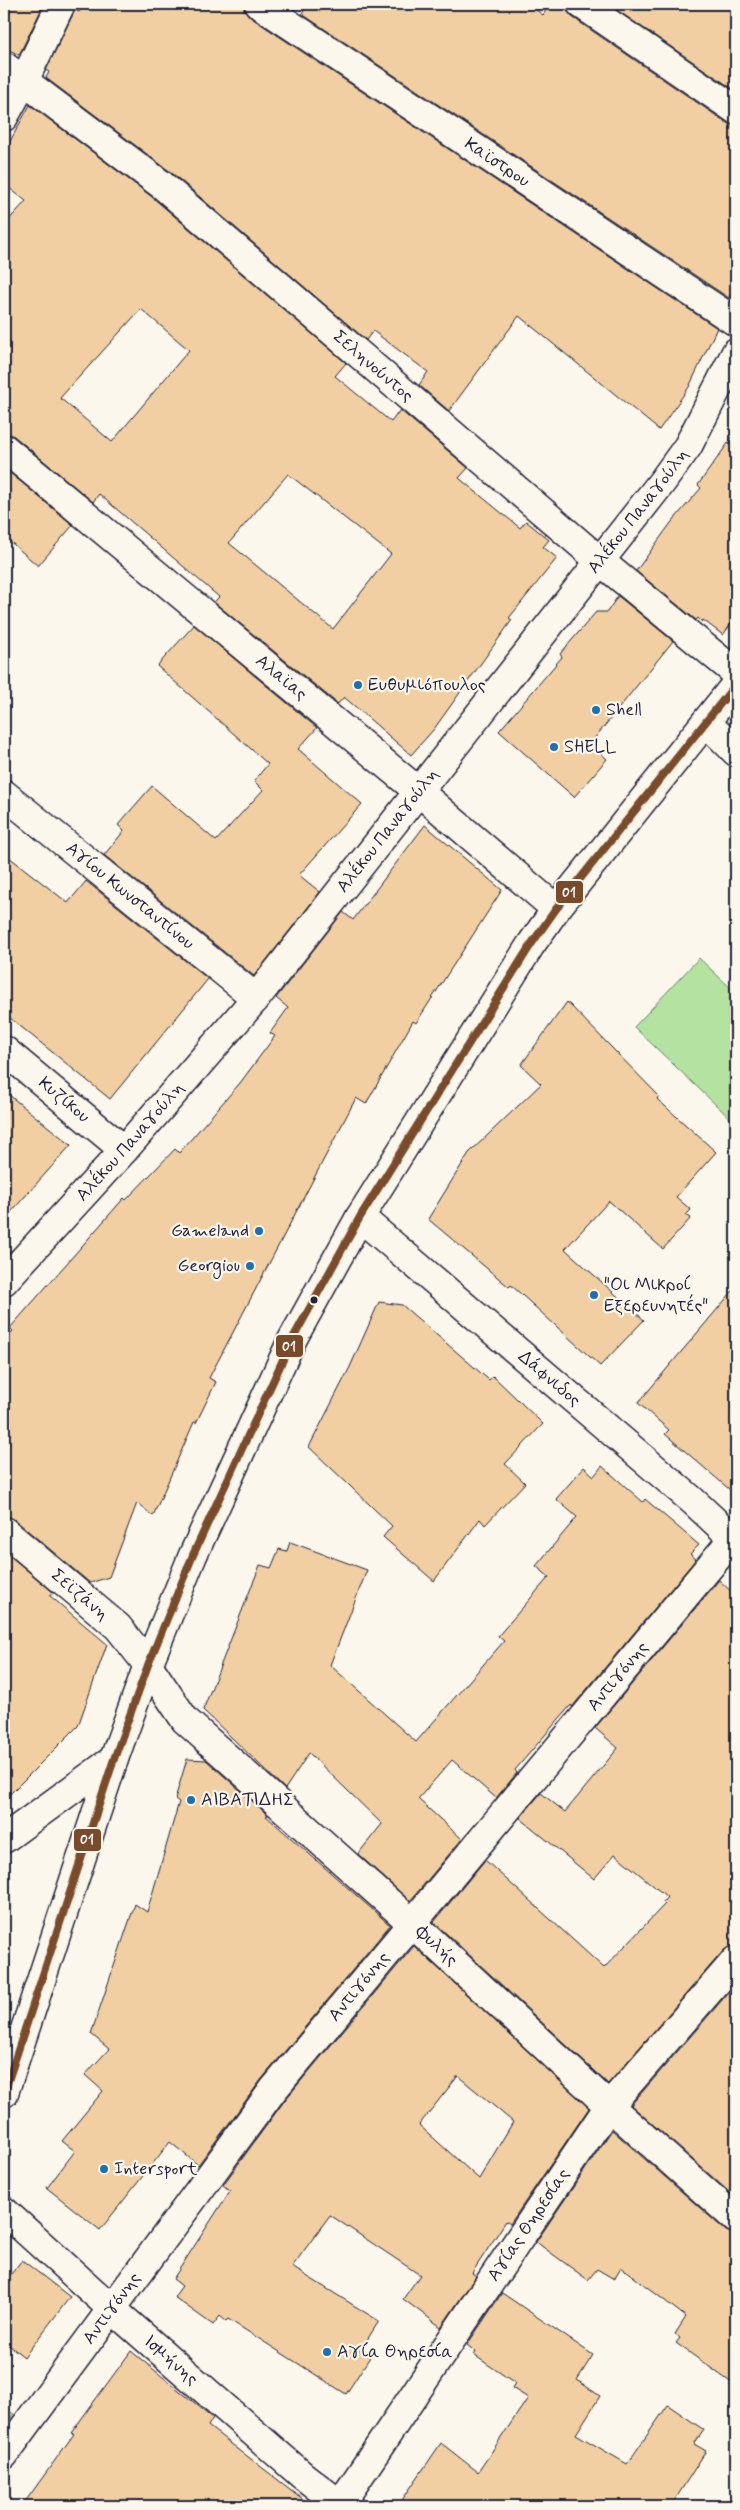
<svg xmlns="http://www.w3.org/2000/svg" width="740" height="2510" font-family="Mynerve,sans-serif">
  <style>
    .green { fill: #b4e2a1; stroke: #6b826e }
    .building { fill: #f1cfa2; stroke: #22223b; fill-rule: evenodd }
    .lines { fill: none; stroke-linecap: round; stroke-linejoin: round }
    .minor-casing { stroke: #22223b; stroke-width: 31 }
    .tertiary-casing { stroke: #22223b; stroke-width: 31 }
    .minor { stroke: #fbf7ec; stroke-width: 28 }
    .tertiary { stroke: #fbf7ec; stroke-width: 28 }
    .bus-1-casing { stroke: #fbf7ec; stroke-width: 11 }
    .bus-1 { stroke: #7a4b2a; stroke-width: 8 }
    .poi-dot { fill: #1f6fb2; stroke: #fbf7ec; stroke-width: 2 }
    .bus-dot { fill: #22223b; stroke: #fbf7ec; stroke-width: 2 }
    .labels { text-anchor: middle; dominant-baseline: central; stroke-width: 4.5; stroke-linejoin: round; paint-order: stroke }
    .street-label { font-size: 18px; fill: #22223b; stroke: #fbf7ec }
    .poi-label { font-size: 18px; fill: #22223b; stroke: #fbf7ec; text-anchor: start }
    .line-badge { stroke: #fbf7ec; stroke-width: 2 }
    .badge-label { font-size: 14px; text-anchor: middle; font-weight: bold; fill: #fff }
  </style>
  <rect width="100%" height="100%" fill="#fbf7ec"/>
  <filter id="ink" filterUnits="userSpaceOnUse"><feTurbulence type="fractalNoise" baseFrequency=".02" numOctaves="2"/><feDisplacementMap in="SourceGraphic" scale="10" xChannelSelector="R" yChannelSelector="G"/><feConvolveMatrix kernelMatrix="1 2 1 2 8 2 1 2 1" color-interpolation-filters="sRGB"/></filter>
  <g filter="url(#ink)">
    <g class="green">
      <path d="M 699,958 L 736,993 L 736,1124 L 634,1027 Z"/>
      <path d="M 4,2408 L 14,2414 L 4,2428 Z"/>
    </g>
    <g class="building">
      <path d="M 4,4 L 44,4 L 19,55 L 4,47 Z"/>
      <path d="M 85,4 L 243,4 L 245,11 L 250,17 L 717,328 L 689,387 L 659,430 L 519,316 L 449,411 L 419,385 L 428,372 L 373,331 L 366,340 L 172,173 L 46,78 L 49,72 L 46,70 L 75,10 L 79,12 Z"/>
      <path d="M 308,4 L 528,4 L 543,15 L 550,4 L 566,4 L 567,11 L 572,17 L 727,123 L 736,125 L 736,282 L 729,298 L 302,14 Z"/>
      <path d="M 608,4 L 725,4 L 736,11 L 736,91 Z"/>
      <path d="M 30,105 L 152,197 L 346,363 L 335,376 L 391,422 L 400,410 L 468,468 L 459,478 L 520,528 L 526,521 L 549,540 L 543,547 L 557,558 L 509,618 L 512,620 L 434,729 L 411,755 L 344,697 L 338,704 L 214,602 L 219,597 L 99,494 L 93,502 L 14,436 L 4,433 L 4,225 L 26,201 L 4,184 L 4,152 ZM 141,309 L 189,350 L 112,442 L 60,398 ZM 288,474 L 391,554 L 333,629 L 229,543 Z"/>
      <path d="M 736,432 L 736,617 L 723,635 L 703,620 L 702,622 L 698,618 L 696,620 L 636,571 L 671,523 L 701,488 L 698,485 Z"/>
      <path d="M 4,468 L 73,525 L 38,566 L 4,536 Z"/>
      <path d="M 618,596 L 673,641 L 590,744 L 607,759 L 574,797 L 499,731 L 562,657 L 560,654 L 596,612 L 607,612 Z"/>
      <path d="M 194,625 L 317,728 L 298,749 L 362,804 L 299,875 L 320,892 L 254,976 L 104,855 L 124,831 L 118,825 L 152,786 L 216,841 L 263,790 L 254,781 L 268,764 L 157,666 Z"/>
      <path d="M 425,825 L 502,890 L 416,1023 L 413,1021 L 366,1104 L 356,1098 L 209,1378 L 216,1382 L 196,1423 L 194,1422 L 153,1516 L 137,1503 L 109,1577 L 90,1583 L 14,1519 L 4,1516 L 4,1341 L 13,1331 L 10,1328 L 124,1198 L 126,1200 L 175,1149 L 179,1153 L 240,1083 L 275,1036 L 270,1033 L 288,1008 L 276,998 L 343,912 L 353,920 Z"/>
      <path d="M 4,853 L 68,903 L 86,881 L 208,979 L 110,1099 L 4,1013 Z"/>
      <path d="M 567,1002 L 659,1096 L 657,1099 L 716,1152 L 676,1197 L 691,1210 L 686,1215 L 691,1218 L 663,1249 L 609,1201 L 565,1249 L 644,1320 L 600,1366 L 511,1285 L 509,1287 L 428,1219 L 469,1153 L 541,1084 L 521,1065 Z"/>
      <path d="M 4,1091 L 71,1145 L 4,1220 Z"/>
      <path d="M 736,1287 L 736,1495 L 665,1434 L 669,1430 L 638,1403 Z"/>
      <path d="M 379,1302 L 402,1305 L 489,1380 L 493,1376 L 543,1424 L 505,1464 L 525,1483 L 485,1525 L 480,1519 L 434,1581 L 383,1537 L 392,1526 L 309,1447 L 350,1367 Z"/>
      <path d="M 602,1466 L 643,1502 L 645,1499 L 699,1545 L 690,1554 L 696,1559 L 572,1707 L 571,1705 L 515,1770 L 517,1773 L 496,1798 L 452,1760 L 418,1799 L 462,1839 L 410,1901 L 358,1854 L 382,1824 L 309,1753 L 285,1789 L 203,1710 L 260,1565 L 271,1568 L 279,1549 L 287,1551 L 290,1542 L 367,1570 L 330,1665 L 416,1742 L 504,1641 L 498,1636 L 549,1577 L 536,1566 L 577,1517 L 556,1499 L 584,1467 L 594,1476 Z"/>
      <path d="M 4,1551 L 54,1593 L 49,1595 L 107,1644 L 78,1726 L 4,1800 Z"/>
      <path d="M 719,1580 L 736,1596 L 736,1945 L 724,1950 L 608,2084 L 434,1922 L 485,1860 L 604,1968 L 665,1904 L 663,1902 L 667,1897 L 615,1854 L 594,1879 L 520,1818 L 541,1793 L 565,1812 L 618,1748 L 595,1728 Z"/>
      <path d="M 187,1759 L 206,1760 L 268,1815 L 266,1816 L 390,1925 L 261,2080 L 198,2165 L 170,2142 L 100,2230 L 47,2188 L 75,2151 L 62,2141 L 103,2091 L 85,2075 L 109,2049 L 91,2034 L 135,1904 L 147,1912 L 179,1802 L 175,1799 Z"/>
      <path d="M 414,1946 L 589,2108 L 510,2224 L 506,2221 L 472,2273 L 476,2276 L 441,2327 L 403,2299 L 420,2275 L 330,2215 L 292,2267 L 379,2321 L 360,2351 L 370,2357 L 346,2394 L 228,2319 L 226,2321 L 220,2316 L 213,2325 L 174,2297 L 182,2286 L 173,2279 L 230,2191 L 223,2185 L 285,2100 ZM 458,2076 L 513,2122 L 479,2179 L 419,2125 Z"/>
      <path d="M 736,1984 L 736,2198 L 631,2105 Z"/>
      <path d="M 612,2130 L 726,2231 L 736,2234 L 736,2386 L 676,2343 L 680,2338 L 675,2334 L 686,2317 L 621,2267 L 614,2279 L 597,2269 L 588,2280 L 536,2242 Z"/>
      <path d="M 22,2260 L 70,2297 L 24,2357 L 4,2341 L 4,2283 Z"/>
      <path d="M 502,2293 L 593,2355 L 577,2380 L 600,2396 L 576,2434 L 627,2464 L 668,2405 L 704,2430 L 694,2444 L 706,2451 L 671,2506 L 398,2506 L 441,2443 L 478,2472 L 528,2398 L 512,2388 L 515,2383 L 474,2355 L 476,2352 L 467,2345 Z"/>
      <path d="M 131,2351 L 213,2418 L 208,2426 L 312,2506 L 22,2506 L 74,2434 L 71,2433 Z"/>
    </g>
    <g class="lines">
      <defs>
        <g id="minor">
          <path id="s1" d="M 259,4 L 736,322"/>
          <path d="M 581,4 L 736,110"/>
          <path id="s2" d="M 4,66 L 162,185 L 600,561 L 736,673"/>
          <path d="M 4,117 L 24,81 L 61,4"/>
          <path id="s3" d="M 4,448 L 418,791 L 556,909"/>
          <path id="s4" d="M 4,794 L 256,998"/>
          <path id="s5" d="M 4,1050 L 124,1150"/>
          <path id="s6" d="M 360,1217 L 693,1501 L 736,1541"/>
          <path id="s7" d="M 4,1531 L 118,1627 L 148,1665 L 185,1720 L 413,1924 L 609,2106 L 736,2219"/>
          <path d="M 4,1839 L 114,1759"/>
          <path id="s8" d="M 4,2211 L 111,2308 L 302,2475 L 342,2506"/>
          <path id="s9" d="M 4,2455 L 273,2090 L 736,1535"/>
          <path id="s10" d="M 339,2506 L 609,2106 L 736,1960"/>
        </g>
        <g id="tertiary">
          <path d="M 706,722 L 736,752"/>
          <path id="s11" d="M 4,1281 L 124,1150 L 256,998 L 662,482 L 688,446 L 736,352"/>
          <path d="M 4,2093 L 114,1759 L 148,1665 L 193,1555 L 292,1340 L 360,1217 L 530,946 L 556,909 L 736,684"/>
        </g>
      </defs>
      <use href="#minor" class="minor-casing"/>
      <use href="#tertiary" class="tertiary-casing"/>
      <use href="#minor" class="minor"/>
      <use href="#tertiary" class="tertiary"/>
      <defs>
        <path id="bus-1" d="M 4,2093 L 114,1759 L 148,1665 L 193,1555 L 292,1340 L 360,1217 L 530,946 L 556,909 L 736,684"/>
      </defs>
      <use href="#bus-1" class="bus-1-casing"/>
      <use href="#bus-1" class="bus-1"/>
    </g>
  </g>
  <g class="poi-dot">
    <circle cx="358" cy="685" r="5"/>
    <circle cx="596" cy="710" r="5"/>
    <circle cx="554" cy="747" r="5"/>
    <circle cx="259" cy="1231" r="5"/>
    <circle cx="250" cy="1266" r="5"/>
    <circle cx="594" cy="1295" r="5"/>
    <circle cx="191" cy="1800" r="5"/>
    <circle cx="104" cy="2169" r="5"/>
    <circle cx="327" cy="2352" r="5"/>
  </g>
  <circle class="bus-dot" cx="314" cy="1300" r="4.5"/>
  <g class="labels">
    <g class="street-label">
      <text stroke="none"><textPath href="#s1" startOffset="286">Καϊστρου</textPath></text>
      <text stroke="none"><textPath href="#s2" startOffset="476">Σεληνούντος</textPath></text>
      <text stroke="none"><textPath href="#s11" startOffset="998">Αλέκου Παναγούλη</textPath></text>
      <text stroke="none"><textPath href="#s3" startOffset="360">Αλαϊας</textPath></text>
      <text stroke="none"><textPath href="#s11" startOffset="592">Αλέκου Παναγούλη</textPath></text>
      <text stroke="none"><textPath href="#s4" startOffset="162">Αγίου Κωνσταντίνου</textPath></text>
      <text stroke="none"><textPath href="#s5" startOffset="78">Κυζίκου</textPath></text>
      <text stroke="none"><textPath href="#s11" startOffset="188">Αλέκου Παναγούλη</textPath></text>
      <text stroke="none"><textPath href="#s6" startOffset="249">Δάφνιδος</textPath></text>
      <text stroke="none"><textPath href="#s7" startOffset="99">Σεϊζάνη</textPath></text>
      <text stroke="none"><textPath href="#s9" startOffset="992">Αντιγόνης</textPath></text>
      <text stroke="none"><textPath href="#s7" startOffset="602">Φυλής</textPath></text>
      <text stroke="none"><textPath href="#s9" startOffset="588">Αντιγόνης</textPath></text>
      <text stroke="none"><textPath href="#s10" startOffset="339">Αγίας Θηρεσίας</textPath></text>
      <text stroke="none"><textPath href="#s9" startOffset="182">Αντιγόνης</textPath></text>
      <text stroke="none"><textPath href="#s8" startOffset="224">Ισμήνης</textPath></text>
    </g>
    <g class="poi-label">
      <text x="368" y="685">Ευθυμιόπουλος</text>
      <text x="606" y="710">Shell</text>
      <text x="564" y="747">SHELL</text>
      <text x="249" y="1231" text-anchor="end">Gameland</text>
      <text x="240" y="1266" text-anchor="end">Georgiou</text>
      <text x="604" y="1285">"Οι Μικροί<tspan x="604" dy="21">Εξερευνητές"</tspan></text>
      <text x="201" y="1800">ΑΙΒΑΤΙΔΗΣ</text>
      <text x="114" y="2169">Intersport</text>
      <text x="337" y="2352">Αγία Θηρεσία</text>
    </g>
  </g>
  <g class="line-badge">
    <rect x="555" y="880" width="29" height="24" rx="5" fill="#7a4b2a"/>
    <rect x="275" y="1334" width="29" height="24" rx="5" fill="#7a4b2a"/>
    <rect x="73" y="1828" width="29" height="24" rx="5" fill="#7a4b2a"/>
  </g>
  <g class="badge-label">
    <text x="569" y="897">01</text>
    <text x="289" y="1351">01</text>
    <text x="87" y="1844">01</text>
  </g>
  <rect width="740" height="2510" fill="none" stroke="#fbf7ec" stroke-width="20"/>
  <rect x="10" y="10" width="720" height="2490" fill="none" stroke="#22223b" stroke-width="2" filter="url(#ink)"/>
</svg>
